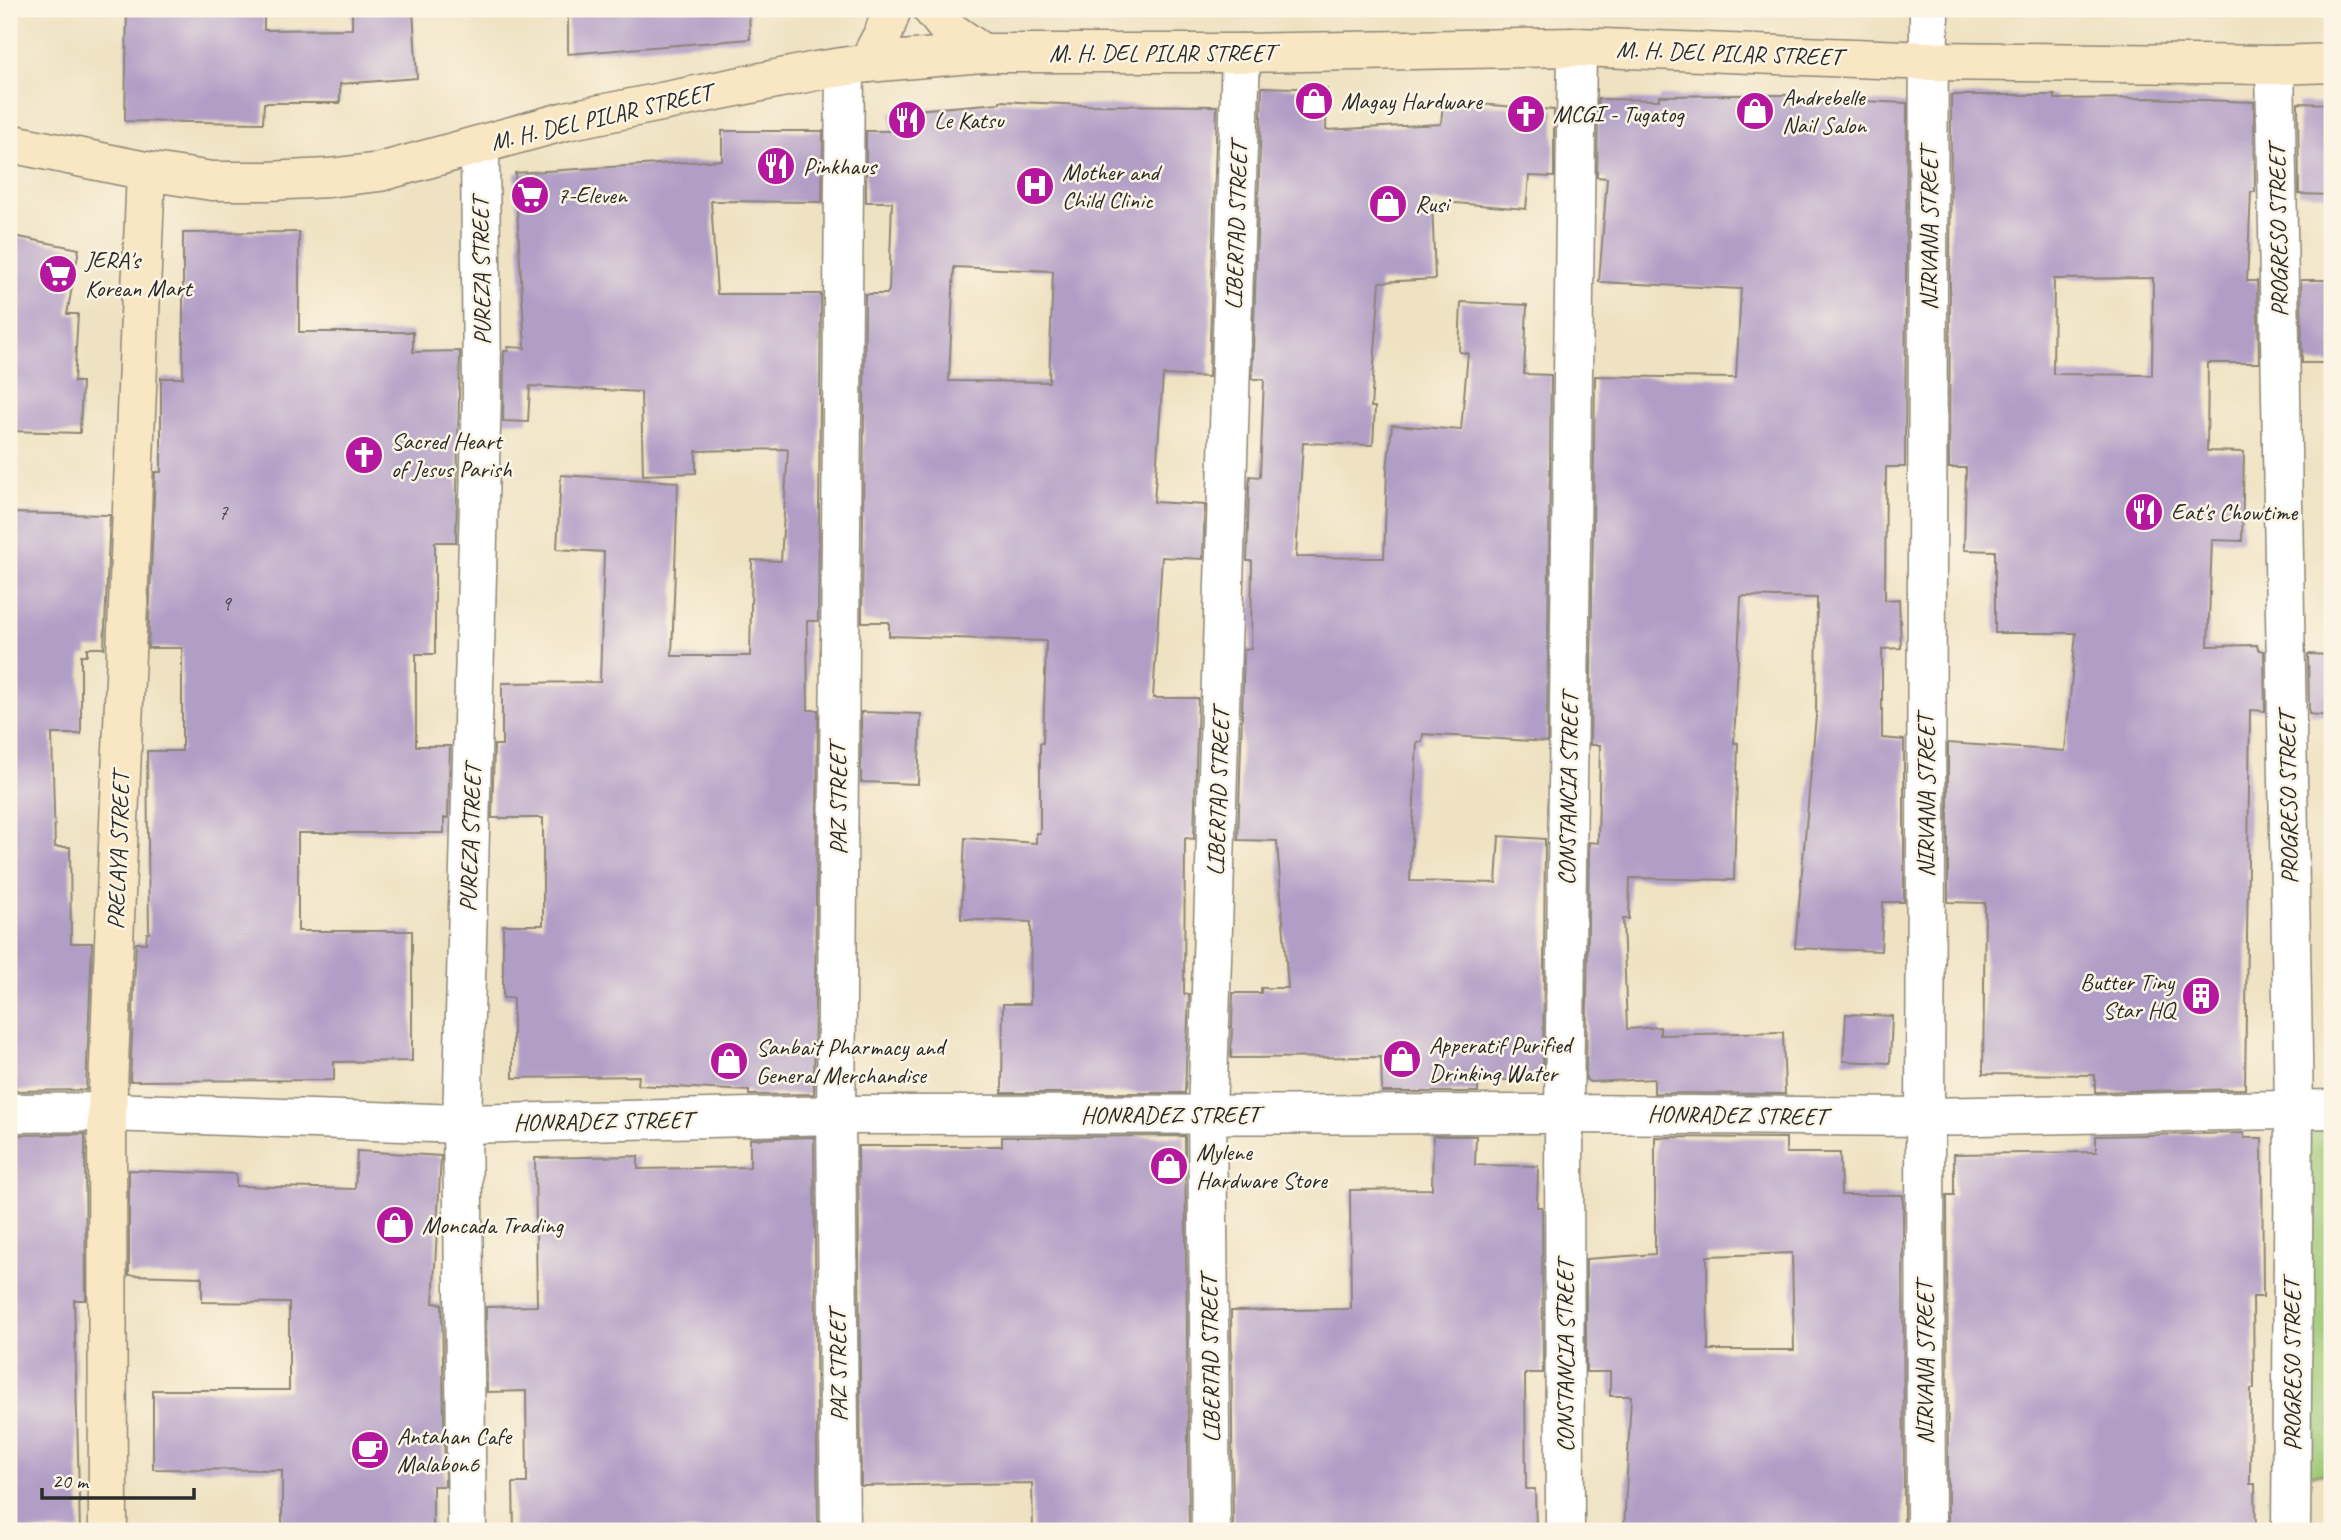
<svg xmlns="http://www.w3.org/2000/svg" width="2341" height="1540" font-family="Caveat,sans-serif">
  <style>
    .green { fill: #9bc774; stroke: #637950; stroke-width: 2 }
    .building { fill: #b19ec6; fill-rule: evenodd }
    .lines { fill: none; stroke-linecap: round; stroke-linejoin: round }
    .street-casing { stroke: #8d8676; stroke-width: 41 }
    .secondary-casing { stroke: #8d8676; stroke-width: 41 }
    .street { stroke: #fff; stroke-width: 38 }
    .secondary { stroke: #f9e7c3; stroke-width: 38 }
    .labels { text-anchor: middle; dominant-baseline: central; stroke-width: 5; stroke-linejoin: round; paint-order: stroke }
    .number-label { font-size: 21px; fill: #4c4852 }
    .street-label { font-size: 24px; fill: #2b2b2b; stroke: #fcf5e5 }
    .poi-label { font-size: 24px; fill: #2b2b2b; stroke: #fcf5e5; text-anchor: start }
  </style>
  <rect width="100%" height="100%" fill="#fcf5e5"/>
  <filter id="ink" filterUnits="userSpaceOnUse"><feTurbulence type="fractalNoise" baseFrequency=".0143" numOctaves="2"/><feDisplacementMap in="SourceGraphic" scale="14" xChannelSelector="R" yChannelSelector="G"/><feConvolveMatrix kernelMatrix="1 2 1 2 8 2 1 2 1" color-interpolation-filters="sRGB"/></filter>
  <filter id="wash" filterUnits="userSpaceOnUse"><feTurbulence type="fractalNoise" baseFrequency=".00686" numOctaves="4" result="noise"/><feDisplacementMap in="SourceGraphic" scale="28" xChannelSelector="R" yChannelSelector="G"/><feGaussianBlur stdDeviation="1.57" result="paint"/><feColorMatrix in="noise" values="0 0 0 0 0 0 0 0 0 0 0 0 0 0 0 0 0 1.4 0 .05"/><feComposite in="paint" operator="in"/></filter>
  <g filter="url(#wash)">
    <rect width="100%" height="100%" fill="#efe2c2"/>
    <path class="green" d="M 2300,1116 L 2332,1117 L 2332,1474 L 2299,1474 Z"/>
    <g id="blocks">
      <g class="building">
        <path d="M 127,9 L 264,9 L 264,30 L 352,29 L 352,10 L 413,9 L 417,78 L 340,84 L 340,103 L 264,103 L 263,123 L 125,121 Z"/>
        <path d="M 568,9 L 749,9 L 750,39 L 568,54 Z"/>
        <path d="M 1262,87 L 1327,89 L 1326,130 L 1441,124 L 1443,101 L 1554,110 L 1554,177 L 1529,176 L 1526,209 L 1432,201 L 1435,279 L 1380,282 L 1371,407 L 1375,407 L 1373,445 L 1303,443 L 1296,557 L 1384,558 L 1387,470 L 1392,425 L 1461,430 L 1468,353 L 1459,352 L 1461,302 L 1527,305 L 1524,374 L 1551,375 L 1547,742 L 1423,734 L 1422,742 L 1417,742 L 1410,881 L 1496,883 L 1499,836 L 1545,839 L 1543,1080 L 1478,1080 L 1478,1092 L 1382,1092 L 1381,1057 L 1231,1058 L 1233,993 L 1261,993 L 1261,988 L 1288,988 L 1277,841 L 1238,840 L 1244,649 L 1251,649 L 1252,561 L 1247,561 L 1249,488 L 1250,476 L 1260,477 L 1264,379 L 1252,379 Z"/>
        <path d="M 1739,95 L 1793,95 L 1793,98 L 1907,103 L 1905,467 L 1886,467 L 1885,600 L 1899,599 L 1901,648 L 1882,649 L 1882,738 L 1904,740 L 1904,902 L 1883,902 L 1881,951 L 1795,948 L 1816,716 L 1817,598 L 1741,596 L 1734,743 L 1738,743 L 1734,880 L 1630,878 L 1629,919 L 1623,919 L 1627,1029 L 1660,1027 L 1660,1035 L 1783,1032 L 1785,1094 L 1654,1093 L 1654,1079 L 1590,1082 L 1586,1080 L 1589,842 L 1598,843 L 1600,745 L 1590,745 L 1595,376 L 1736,378 L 1741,289 L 1599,282 L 1607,178 L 1597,177 L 1598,99 L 1659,100 L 1659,96 Z"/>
        <path d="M 1951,95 L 2055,95 L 2055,99 L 2148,98 L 2254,102 L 2255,192 L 2251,192 L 2247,281 L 2257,281 L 2259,363 L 2208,363 L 2207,451 L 2244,452 L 2242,541 L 2212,540 L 2208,646 L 2257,645 L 2258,650 L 2264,651 L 2265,711 L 2250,710 L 2245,1089 L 2095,1092 L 2095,1075 L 1983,1074 L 1985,903 L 1948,902 L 1948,743 L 2065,751 L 2076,633 L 1995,633 L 1995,551 L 1964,550 L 1966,468 L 1949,468 ZM 2153,278 L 2152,375 L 2053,374 L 2054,279 Z"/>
        <path d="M 1000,101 L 1085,105 L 1217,106 L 1209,377 L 1163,375 L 1154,502 L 1205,505 L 1203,559 L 1162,557 L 1153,698 L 1198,698 L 1194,839 L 1185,838 L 1184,994 L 1189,994 L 1185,1093 L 1002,1093 L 1003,1004 L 1030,1004 L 1031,922 L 961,919 L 965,838 L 1036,843 L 1036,833 L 1040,833 L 1040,743 L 1043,743 L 1046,641 L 889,636 L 889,622 L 862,622 L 865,294 L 887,294 L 889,290 L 892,202 L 866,202 L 866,131 L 892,131 L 890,112 L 1000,103 ZM 954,267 L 1053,271 L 1049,382 L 949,381 Z"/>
        <path d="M 2298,103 L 2332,104 L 2332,195 L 2299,194 Z"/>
        <path d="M 722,131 L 823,131 L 822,202 L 711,201 L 717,294 L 821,294 L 818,621 L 807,621 L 808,710 L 818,710 L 814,1094 L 749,1095 L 749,1091 L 638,1085 L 639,1076 L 513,1078 L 513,998 L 503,998 L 503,925 L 543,925 L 543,818 L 492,818 L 494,745 L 502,745 L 502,683 L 600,682 L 604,552 L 557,549 L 561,475 L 678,482 L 672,656 L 750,656 L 752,560 L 781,561 L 788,449 L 696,451 L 696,473 L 643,475 L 641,392 L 530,386 L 528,422 L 503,421 L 504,351 L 508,351 L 508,347 L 525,348 L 515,173 L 722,160 Z"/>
        <path d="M 299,232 L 299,332 L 413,332 L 413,352 L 460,351 L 456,542 L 435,542 L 435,654 L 416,654 L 416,746 L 450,746 L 448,818 L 444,818 L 444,833 L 298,833 L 298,931 L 412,931 L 412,1061 L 334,1062 L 334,1080 L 130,1081 L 136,943 L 146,943 L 147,933 L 149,933 L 147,751 L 182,751 L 182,648 L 148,648 L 155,472 L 161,472 L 161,378 L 183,378 L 183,233 Z"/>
        <path d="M 9,235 L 79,249 L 67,314 L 78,314 L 74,382 L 82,382 L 80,433 L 9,431 Z"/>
        <path d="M 2301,280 L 2332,280 L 2332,363 L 2302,363 Z"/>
        <path d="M 9,513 L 110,515 L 104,648 L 87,648 L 87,655 L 81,655 L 81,734 L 52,734 L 55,847 L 70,847 L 71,943 L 92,943 L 86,1090 L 9,1091 Z"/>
        <path d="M 2308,654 L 2332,655 L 2332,716 L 2309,714 Z"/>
        <path d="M 861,712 L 921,714 L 918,784 L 861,782 Z"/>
        <path d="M 1846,1014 L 1892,1016 L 1890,1063 L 1843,1061 Z"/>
        <path d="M 2244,1133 L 2244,1138 L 2262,1138 L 2263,1297 L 2253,1297 L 2254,1389 L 2251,1389 L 2250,1484 L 2255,1484 L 2256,1531 L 1948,1531 L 1947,1195 L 1954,1195 L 1954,1154 L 2096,1152 L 2096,1136 Z"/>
        <path d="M 85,1134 L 86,1300 L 74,1300 L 80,1531 L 9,1531 L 9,1135 Z"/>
        <path d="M 1185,1136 L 1189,1531 L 1033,1531 L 1032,1483 L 861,1486 L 858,1146 L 1002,1146 L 1002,1137 Z"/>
        <path d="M 1433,1136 L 1476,1136 L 1475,1165 L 1538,1166 L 1537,1207 L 1542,1207 L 1543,1373 L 1525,1373 L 1526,1489 L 1535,1489 L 1536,1531 L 1233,1531 L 1231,1311 L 1351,1309 L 1350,1190 L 1432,1189 Z"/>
        <path d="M 814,1137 L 818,1531 L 514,1531 L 513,1483 L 527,1483 L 526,1391 L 487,1392 L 486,1307 L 537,1306 L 535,1158 L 638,1156 L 638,1169 L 750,1167 L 750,1139 Z"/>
        <path d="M 1655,1137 L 1786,1138 L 1786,1153 L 1840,1153 L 1841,1195 L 1903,1195 L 1904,1531 L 1624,1531 L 1631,1396 L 1610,1396 L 1610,1372 L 1586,1372 L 1586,1259 L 1655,1254 ZM 1792,1253 L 1794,1350 L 1708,1350 L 1707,1256 Z"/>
        <path d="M 357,1151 L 441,1156 L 433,1303 L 442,1304 L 445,1486 L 433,1486 L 433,1531 L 282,1531 L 282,1470 L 153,1469 L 153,1390 L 289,1390 L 289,1303 L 202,1302 L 202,1277 L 129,1275 L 129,1170 L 236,1174 L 236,1186 L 355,1189 Z"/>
      </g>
    </g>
  </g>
  <g filter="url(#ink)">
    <use href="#blocks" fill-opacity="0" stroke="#8d8676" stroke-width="2"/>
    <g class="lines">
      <defs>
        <g id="street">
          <path d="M 2275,65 L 2294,1109 L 2291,1531"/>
          <path d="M 9,1113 L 107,1112 L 462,1124 L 836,1115 L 1564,1114 L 1925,1117 L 2332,1109"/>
          <path d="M 467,1531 L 462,1124 L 482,391 L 480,145"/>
          <path d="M 840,1531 L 836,1115 L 845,67"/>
          <path d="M 1211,1531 L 1207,1115 L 1241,53"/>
          <path d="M 1565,1531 L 1564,1114 L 1577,47"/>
          <path d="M 1926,1531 L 1925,1117 L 1929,9"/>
        </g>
        <g id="secondary">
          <path d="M 932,9 L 950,31 L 982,53"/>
          <path d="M 868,63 L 884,32 L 892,9"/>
          <path d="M 9,143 L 146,171 L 212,181 L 268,181 L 328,178 L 380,172 L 566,121 L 816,71 L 868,63 L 982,53 L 1241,53 L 1577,47 L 1930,61 L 2275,65 L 2332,63"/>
          <path d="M 108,1531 L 107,1112 L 146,171"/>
        </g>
      </defs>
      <use href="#street" class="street-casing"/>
      <use href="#secondary" class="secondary-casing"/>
      <use href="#street" class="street"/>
      <use href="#secondary" class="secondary"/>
    </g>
  </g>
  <defs>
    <symbol id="shop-disc" viewBox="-11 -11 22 22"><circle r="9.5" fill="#b5179e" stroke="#fcf5e5"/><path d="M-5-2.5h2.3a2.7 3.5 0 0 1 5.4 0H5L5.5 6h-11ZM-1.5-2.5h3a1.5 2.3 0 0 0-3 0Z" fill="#fff"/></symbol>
    <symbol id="church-disc" viewBox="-11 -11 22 22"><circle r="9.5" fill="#b5179e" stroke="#fcf5e5"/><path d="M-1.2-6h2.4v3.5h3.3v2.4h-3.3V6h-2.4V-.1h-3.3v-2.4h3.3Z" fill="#fff"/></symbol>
    <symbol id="restaurant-disc" viewBox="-11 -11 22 22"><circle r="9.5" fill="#b5179e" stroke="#fcf5e5"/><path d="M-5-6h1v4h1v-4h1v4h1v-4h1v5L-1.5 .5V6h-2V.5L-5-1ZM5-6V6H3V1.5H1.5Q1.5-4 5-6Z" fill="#fff"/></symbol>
    <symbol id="hospital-disc" viewBox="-11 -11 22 22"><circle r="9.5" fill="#b5179e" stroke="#fcf5e5"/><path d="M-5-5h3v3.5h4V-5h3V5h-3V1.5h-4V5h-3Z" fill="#fff"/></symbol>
    <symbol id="supermarket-disc" viewBox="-11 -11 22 22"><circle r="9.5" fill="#b5179e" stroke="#fcf5e5"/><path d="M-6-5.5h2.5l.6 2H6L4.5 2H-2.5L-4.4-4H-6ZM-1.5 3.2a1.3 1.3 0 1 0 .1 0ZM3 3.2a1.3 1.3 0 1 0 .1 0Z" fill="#fff"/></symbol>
    <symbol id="building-disc" viewBox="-11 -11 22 22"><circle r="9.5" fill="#b5179e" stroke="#fcf5e5"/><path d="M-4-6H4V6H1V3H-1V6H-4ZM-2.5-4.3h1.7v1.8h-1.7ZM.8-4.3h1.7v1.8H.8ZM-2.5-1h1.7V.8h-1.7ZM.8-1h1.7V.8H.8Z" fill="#fff"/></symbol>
    <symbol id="cafe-disc" viewBox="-11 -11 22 22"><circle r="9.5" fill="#b5179e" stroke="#fcf5e5"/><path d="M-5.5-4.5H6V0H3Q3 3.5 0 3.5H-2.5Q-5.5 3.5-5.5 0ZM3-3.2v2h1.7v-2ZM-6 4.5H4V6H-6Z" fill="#fff"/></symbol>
  </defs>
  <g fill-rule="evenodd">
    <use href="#shop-disc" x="1292" y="79" width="44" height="44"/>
    <use href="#shop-disc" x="1733" y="89" width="44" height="44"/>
    <use href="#church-disc" x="1504" y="92" width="44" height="44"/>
    <use href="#restaurant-disc" x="885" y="98" width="44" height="44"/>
    <use href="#restaurant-disc" x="754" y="144" width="44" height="44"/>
    <use href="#hospital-disc" x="1013" y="164" width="44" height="44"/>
    <use href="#supermarket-disc" x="508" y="173" width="44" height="44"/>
    <use href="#shop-disc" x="1366" y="182" width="44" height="44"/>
    <use href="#supermarket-disc" x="36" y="252" width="44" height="44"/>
    <use href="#church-disc" x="342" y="433" width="44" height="44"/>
    <use href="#restaurant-disc" x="2122" y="490" width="44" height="44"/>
    <use href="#building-disc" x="2179" y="974" width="44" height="44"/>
    <use href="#shop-disc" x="1380" y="1037" width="44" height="44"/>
    <use href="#shop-disc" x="707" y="1039" width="44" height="44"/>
    <use href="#shop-disc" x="1147" y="1144" width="44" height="44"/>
    <use href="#shop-disc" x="373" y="1203" width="44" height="44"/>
    <use href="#cafe-disc" x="348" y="1428" width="44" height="44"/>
  </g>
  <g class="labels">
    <g class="number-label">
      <text x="223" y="512">7</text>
      <text x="226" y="603">9</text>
    </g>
    <g class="street-label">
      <text x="1162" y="53">M. H. DEL PILAR STREET</text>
      <text transform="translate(1729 53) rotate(2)">M. H. DEL PILAR STREET</text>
      <text transform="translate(601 117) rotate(-13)">M. H. DEL PILAR STREET</text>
      <text transform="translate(1236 226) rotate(-88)">LIBERTAD STREET</text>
      <text transform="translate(1929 229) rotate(-90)">NIRVANA STREET</text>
      <text transform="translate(2278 231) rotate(-91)">PROGRESO STREET</text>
      <text transform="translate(481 271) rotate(-91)">PUREZA STREET</text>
      <text transform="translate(1568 789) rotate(-89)">CONSTANCIA STREET</text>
      <text transform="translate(1218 792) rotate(-88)">LIBERTAD STREET</text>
      <text transform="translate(1926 796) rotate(-90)">NIRVANA STREET</text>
      <text transform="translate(2288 798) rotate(-91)">PROGRESO STREET</text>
      <text transform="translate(838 799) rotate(-90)">PAZ STREET</text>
      <text transform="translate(470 838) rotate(-88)">PUREZA STREET</text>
      <text transform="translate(118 851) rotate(-88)">PRELAYA STREET</text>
      <text x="1170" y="1115">HONRADEZ STREET</text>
      <text transform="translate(1737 1115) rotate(1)">HONRADEZ STREET</text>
      <text transform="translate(603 1121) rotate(-1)">HONRADEZ STREET</text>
      <text transform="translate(1565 1356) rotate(-90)">CONSTANCIA STREET</text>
      <text transform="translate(1210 1359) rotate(-91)">LIBERTAD STREET</text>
      <text transform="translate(1925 1363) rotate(-90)">NIRVANA STREET</text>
      <text transform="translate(2292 1365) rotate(-90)">PROGRESO STREET</text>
      <text transform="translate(838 1366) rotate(-91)">PAZ STREET</text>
    </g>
    <g class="poi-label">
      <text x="1782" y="97">Andrebelle<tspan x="1782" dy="28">Nail Salon</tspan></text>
      <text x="1341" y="101">Magay Hardware</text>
      <text x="1553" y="114">MCGI - Tugatog</text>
      <text x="934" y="120">Le Katsu</text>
      <text x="803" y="166">Pinkhaus</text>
      <text x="1062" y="172">Mother and<tspan x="1062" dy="28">Child Clinic</tspan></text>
      <text x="557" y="195">7-Eleven</text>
      <text x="1415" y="204">Rusi</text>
      <text x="85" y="260">JERA's<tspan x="85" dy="28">Korean Mart</tspan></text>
      <text x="391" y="441">Sacred Heart<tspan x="391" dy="28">of Jesus Parish</tspan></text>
      <text x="2171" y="512">Eat's Chowtime</text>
      <text x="2174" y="982" text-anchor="end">Butter Tiny<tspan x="2174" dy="28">Star HQ</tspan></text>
      <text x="1429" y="1045">Apperatif Purified<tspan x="1429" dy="28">Drinking Water</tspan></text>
      <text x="756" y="1047">Sanbait Pharmacy and<tspan x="756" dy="28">General Merchandise</tspan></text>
      <text x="1196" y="1152">Mylene<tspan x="1196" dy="28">Hardware Store</tspan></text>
      <text x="422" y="1225">Moncada Trading</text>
      <text x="397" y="1436">Antahan Cafe<tspan x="397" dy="28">Malabon6</tspan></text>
    </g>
  </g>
  <rect width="2341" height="1540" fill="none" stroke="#fcf5e5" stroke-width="35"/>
  <path d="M42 1488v10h152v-10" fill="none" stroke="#2b2b2b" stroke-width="3.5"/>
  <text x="52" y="1488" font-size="21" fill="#2b2b2b" stroke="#fcf5e5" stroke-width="5" paint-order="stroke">20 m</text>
</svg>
